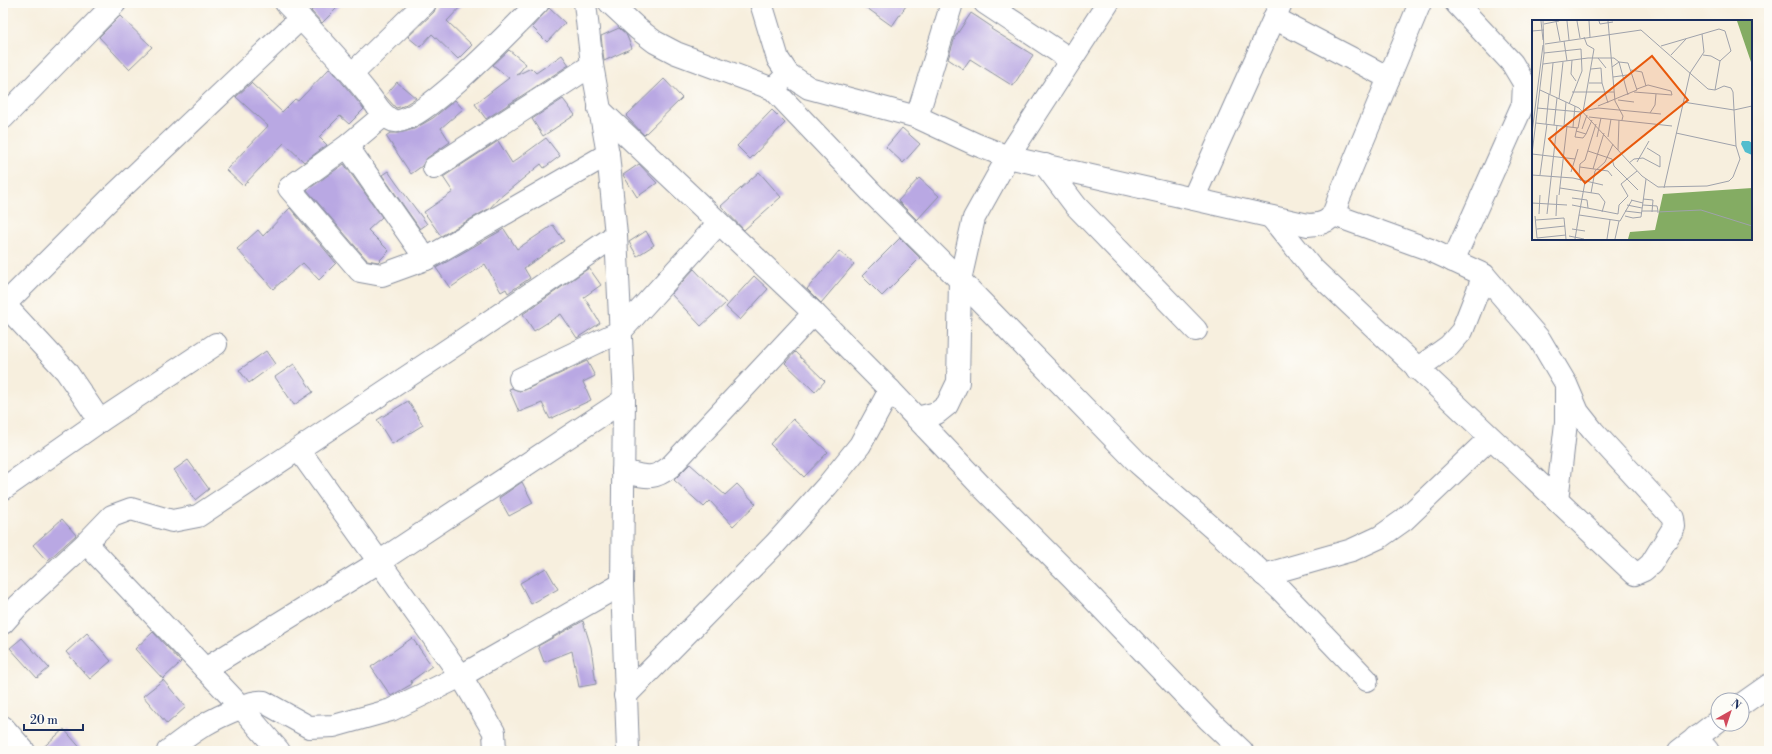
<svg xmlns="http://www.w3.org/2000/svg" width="1772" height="754" font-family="'Libre Bodoni',serif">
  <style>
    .building { fill: #b9a8e3 }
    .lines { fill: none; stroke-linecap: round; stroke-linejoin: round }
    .minor-casing { stroke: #898f9e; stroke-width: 24 }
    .minor { stroke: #fff; stroke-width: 22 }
    .inset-road { fill: none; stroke: #9fa2ab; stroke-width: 1 }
    .view { fill: #e8590c; fill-opacity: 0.15; stroke: #e8590c; stroke-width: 2 }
    .inset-edge { fill: none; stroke: #1b2f5e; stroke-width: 2 }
  </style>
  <rect width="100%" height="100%" fill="#fdfcf7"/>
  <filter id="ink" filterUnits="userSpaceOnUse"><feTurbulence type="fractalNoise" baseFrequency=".025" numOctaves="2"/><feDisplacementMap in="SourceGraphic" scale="8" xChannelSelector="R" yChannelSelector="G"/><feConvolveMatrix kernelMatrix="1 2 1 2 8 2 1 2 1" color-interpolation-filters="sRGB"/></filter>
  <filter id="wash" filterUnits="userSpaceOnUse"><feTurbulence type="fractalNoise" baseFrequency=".012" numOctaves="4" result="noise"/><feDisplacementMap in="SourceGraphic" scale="16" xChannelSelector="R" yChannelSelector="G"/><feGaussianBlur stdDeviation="0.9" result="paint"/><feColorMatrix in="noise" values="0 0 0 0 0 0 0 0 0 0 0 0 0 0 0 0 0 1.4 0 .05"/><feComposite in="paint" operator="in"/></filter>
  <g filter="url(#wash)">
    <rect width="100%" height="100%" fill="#f7efde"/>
    <g id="blocks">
      <g class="building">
        <path d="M 319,3 L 342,3 L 322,23 L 311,11 Z"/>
        <path d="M 437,3 L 464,3 L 447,21 L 472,45 L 458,59 L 432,34 L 420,47 L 408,37 L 434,12 Z"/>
        <path d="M 860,3 L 908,3 L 892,26 Z"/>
        <path d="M 549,8 L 565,23 L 547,42 L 532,27 Z"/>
        <path d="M 971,13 L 992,27 L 991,29 L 1033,55 L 1013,86 L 970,59 L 963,69 L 948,59 L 955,37 Z"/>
        <path d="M 120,16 L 152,47 L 129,69 L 99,37 Z"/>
        <path d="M 619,28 L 626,34 L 632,48 L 604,61 L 601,36 Z"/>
        <path d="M 509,50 L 526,64 L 517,75 L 531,68 L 536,73 L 562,55 L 569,65 L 486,119 L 475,104 L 509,78 L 493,65 Z"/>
        <path d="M 330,68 L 364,109 L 349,124 L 340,116 L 319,137 L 327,145 L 304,162 L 284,143 L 243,186 L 226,170 L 268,126 L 236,97 L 251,83 L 282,112 L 295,99 L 298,101 Z"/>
        <path d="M 664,79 L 682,98 L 644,135 L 626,116 Z"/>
        <path d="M 397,82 L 416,98 L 403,106 L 396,108 L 385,96 Z"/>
        <path d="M 563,99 L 575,115 L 543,136 L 532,119 Z"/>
        <path d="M 455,100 L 463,109 L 441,128 L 450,142 L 427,158 L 422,166 L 411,174 L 386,136 L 390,133 L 398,133 L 414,129 L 433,118 Z"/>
        <path d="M 772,110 L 785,123 L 750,159 L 737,146 Z"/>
        <path d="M 902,128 L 920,144 L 903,163 L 886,147 Z"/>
        <path d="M 546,138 L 560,156 L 544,168 L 541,164 L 498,199 L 490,208 L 441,236 L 424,212 L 453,192 L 443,177 L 498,141 L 512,163 Z"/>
        <path d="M 344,164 L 382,217 L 368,230 L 389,251 L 378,262 L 367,260 L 307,190 Z"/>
        <path d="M 639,164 L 657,183 L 637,197 L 623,175 Z"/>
        <path d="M 388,171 L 397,184 L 427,224 L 420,229 L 382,175 Z"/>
        <path d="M 759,172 L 781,197 L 744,230 L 721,206 Z"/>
        <path d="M 919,178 L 939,196 L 917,220 L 898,201 Z"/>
        <path d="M 290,208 L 336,263 L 319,280 L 303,263 L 273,289 L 237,249 L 258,230 L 263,236 Z"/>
        <path d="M 553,225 L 564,241 L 524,268 L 530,278 L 508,293 L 506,289 L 501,292 L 485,264 L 450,288 L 436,268 L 504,229 L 517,249 Z"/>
        <path d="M 646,231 L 654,245 L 637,256 L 629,242 Z"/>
        <path d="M 900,238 L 920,258 L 882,296 L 862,276 Z"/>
        <path d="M 839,251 L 854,264 L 821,303 L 807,289 Z"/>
        <path d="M 589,268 L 601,285 L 584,297 L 600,323 L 577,338 L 561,314 L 534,331 L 523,314 Z"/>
        <path d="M 694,269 L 726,303 L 701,326 L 671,294 Z"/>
        <path d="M 754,276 L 768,289 L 740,320 L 726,307 Z"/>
        <path d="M 266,351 L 275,364 L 249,383 L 239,370 Z"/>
        <path d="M 795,352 L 825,381 L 815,392 L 785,363 Z"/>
        <path d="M 587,361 L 595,376 L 583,382 L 591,400 L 550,419 L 542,403 L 519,412 L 509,389 L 512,388 L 519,391 L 525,390 Z"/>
        <path d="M 294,364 L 313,392 L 294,405 L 275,377 Z"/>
        <path d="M 408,401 L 423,425 L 392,444 L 377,420 Z"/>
        <path d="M 793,419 L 828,452 L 804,477 L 770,444 Z"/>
        <path d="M 188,460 L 209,489 L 195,500 L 174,470 Z"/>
        <path d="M 690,464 L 725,495 L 737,484 L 756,504 L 733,526 L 710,501 L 704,507 L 674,480 Z"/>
        <path d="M 522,482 L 533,503 L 509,516 L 499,498 Z"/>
        <path d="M 62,519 L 76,535 L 47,561 L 33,545 Z"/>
        <path d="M 546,568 L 558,589 L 531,604 L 520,583 Z"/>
        <path d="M 583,621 L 591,647 L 596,684 L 579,687 L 572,651 L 544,662 L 538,646 Z"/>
        <path d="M 153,632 L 181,662 L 163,679 L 135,649 Z"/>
        <path d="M 87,633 L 111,661 L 90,679 L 66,652 Z"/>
        <path d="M 22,638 L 49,668 L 37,678 L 10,648 Z"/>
        <path d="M 412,638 L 432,666 L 411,681 L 412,684 L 391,696 L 371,667 Z"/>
        <path d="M 163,680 L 186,707 L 167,724 L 143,696 Z"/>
        <path d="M 64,729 L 83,751 L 39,751 Z"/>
      </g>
    </g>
  </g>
  <g filter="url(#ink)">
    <use href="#blocks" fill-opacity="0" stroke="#898f9e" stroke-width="1"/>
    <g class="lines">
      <defs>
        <g id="minor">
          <path d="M 286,3 C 316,34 345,65 371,98 C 377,106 384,119 395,121 C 420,126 517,24 538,3"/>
          <path d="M 585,3 L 592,65 L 608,154 L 616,235 L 624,400 L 622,584 L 628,751"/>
          <path d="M 610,3 L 638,29 L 655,42 L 676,53 L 773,89 L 872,193 L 960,280 L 1138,463 L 1224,538 L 1280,589 L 1367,680"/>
          <path d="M 761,3 L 778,59 L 788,74 L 778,84"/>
          <path d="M 985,3 L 1071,60"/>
          <path d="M 1274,18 L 1389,78"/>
          <path d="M 352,74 L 425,3"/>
          <path d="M 788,74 L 809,88 L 917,117 L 975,144 L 1008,157 L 1308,225 C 1330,224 1333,218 1339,198 L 1420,3"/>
          <path d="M 599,109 L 814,313 L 890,390 L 982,487 L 1073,578 L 1208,719 L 1242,751"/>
          <path d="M 917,117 L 952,3"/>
          <path d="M 3,118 L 115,3"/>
          <path d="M 347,146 L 426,259 L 382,275 L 360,271 L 289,188 L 347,146 L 384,115"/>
          <path d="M 1045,165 L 1076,206 L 1196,330"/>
          <path d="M 434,168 L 592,65"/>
          <path d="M 1193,199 L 1281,3"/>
          <path d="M 1271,217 L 1313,269 L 1635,574 L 1644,570 L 1651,564 L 1674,527 L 1673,518 L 1593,431 L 1578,412 L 1566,384 L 1540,340 L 1484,275 L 1428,249 L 1334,215"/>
          <path d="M 426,259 L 608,154"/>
          <path d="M 1453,261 L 1523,104 L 1524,83 L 1512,63 L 1456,3"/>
          <path d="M 3,303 L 66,371 L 100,421 L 216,344"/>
          <path d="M 3,306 L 109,200 L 301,18"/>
          <path d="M 1417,369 L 1449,346 L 1462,331 L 1484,275"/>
          <path d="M 520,379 L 621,331 L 718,224"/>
          <path d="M 917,418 L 937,413 L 947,405 L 958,382 L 960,280 L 974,218 L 1008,157 L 1108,3"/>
          <path d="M 299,450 L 461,676 L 494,732 L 495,751"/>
          <path d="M 623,471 C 645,477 653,481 671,466 L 814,313"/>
          <path d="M 3,489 L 100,421"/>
          <path d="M 1557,501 L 1566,423 L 1566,390"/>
          <path d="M 86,543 L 241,707 L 279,751"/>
          <path d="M 1264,575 L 1352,550 L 1380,537 L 1404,520 L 1490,438"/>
          <path d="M 3,623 L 19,605 L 86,543 L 112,516 L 131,509 L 172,521 L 198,516 L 458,343 L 616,235"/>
          <path d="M 205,669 L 379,562 L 624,400"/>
          <path d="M 625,696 L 775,544 L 827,486 L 860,445 L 890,390"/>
          <path d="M 1742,704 L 1769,685"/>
          <path d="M 3,727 L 24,751"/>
          <path d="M 1696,737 L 1708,751"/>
          <path d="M 168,751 C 195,730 209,720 240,708 C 249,704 255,701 264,702 L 309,727 L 334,726 L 391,710 L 461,676 L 622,584"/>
          <path d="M 1679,751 L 1718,721"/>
        </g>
      </defs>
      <use href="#minor" class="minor-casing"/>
      <use href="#minor" class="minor"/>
    </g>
  </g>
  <g transform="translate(1532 20)">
    <rect width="220" height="220" fill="#f7efde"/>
    <path d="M 205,1 L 220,1 L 220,45 ZM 220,168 L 220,219 L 96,219 L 98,212 L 123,210 L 131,174 Z" fill="#84ac63"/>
    <path d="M 217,121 L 220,123 L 220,135 L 213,132 L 209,124 L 210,121 Z" fill="#52bdce"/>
    <path class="inset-road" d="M 9,1 L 11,20M 24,1 L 28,21M 35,1 L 37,20M 45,1 L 48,18M 57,1 L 58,17M 67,1 L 68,4 L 81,2M 76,1 L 83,81 L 91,96 L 90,100M 12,4 L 27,1M 0,11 L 12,10M 0,20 L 0,34M 32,21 L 35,41M 129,26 L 187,9 L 193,11 L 199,31 L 188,41 L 183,70M 12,33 L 49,29 L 50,51 L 37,84M 139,35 L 154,19M 171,35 L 179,36 L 188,41M 66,38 L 74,48M 40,40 L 39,54 L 44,61M 11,44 L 56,38 L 82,38 L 87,42 L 96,43 L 105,70 L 66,86M 80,47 L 87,42 L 96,75M 59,49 L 69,48 L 70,63M 99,50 L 110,52 L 114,66M 81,57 L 95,55M 57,63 L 70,63 L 76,83M 8,70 L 47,88 L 110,156 L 126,167 L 175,166 L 197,161 L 201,157 L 208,139 L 204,126 L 201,72 L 199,68 L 192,66 L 183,70 L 176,69 L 109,10 L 13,24M 40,72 L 82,72M 102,72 L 140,75 L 139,71 L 116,65 L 105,69M 18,74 L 21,43M 27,79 L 31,42M 86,80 L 102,82M 151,82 L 202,90 L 220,86M 5,88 L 49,92M 51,91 L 66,88 L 129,94M 51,92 L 62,29 L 55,25 L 52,17M 118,93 L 123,85 L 124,74M 57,97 L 140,106M 4,103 L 46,108 L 49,93M 14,104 L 17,74M 22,105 L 25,78M 32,106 L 34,82M 41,107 L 43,86M 50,109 L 55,95M 44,111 L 54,114 L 51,118 L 43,117 L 45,108M 0,113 L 11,25M 144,113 L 204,126M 54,114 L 60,100M 65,117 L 69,98M 76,117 L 79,99M 86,130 L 87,100M 56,131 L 80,139 L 82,146 L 106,170M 0,134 L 12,34 L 11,1M 0,134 L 43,139 L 46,129M 105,142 L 117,121M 97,143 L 102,139 L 111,138 L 128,147 L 128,136 L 115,128M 48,147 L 76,151 L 80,156M 61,149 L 72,113M 39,152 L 43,139M 0,155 L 41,158 L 71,165M 8,155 L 15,104M 49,161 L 47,156 L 48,144 L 53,140 L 64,104M 53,162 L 47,195 L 88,201 L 100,180M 28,168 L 67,174 L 73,182 L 70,192M 132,168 L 158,53 L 172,32 L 170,14M 59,173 L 63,151 L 73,142 L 81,124M 27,175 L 35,106M 40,178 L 55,180 L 56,188M 111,179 L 121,180 L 120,192M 99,180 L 111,183M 0,183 L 35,185M 40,185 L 86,194 L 87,185 L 96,176 L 89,164 L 105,151M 95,185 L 110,188M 93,191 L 110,193M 110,191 L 126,191 L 125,186 L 111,185M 125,192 L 169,190 L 220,206M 7,194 L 8,175M 15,194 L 25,105M 3,196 L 5,218M 24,196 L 25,175M 93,196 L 101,198 L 109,197 L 114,159M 4,200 L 32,198 L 34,219M 5,209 L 33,206M 40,209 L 53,211M 37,216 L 52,219M 5,218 L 34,215M 43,219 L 47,195M 75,219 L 78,200M 83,219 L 87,201"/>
    <path class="view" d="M 120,36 L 156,80 L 53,163 L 17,119 Z"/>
    <rect width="220" height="220" class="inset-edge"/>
  </g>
  <rect width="1772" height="754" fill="none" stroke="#fdfcf7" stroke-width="16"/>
  <g transform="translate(1730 712) rotate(39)"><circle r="19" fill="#fdfcf7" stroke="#a3aaba"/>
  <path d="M0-3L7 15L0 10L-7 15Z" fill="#d1495b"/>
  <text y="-6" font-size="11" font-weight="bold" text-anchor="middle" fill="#1b2f5e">N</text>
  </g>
  <path d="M24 724v6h59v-6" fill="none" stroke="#1b2f5e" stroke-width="2"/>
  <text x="30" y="724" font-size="12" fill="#1b2f5e" stroke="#fdfcf7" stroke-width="3" paint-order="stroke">20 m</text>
</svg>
